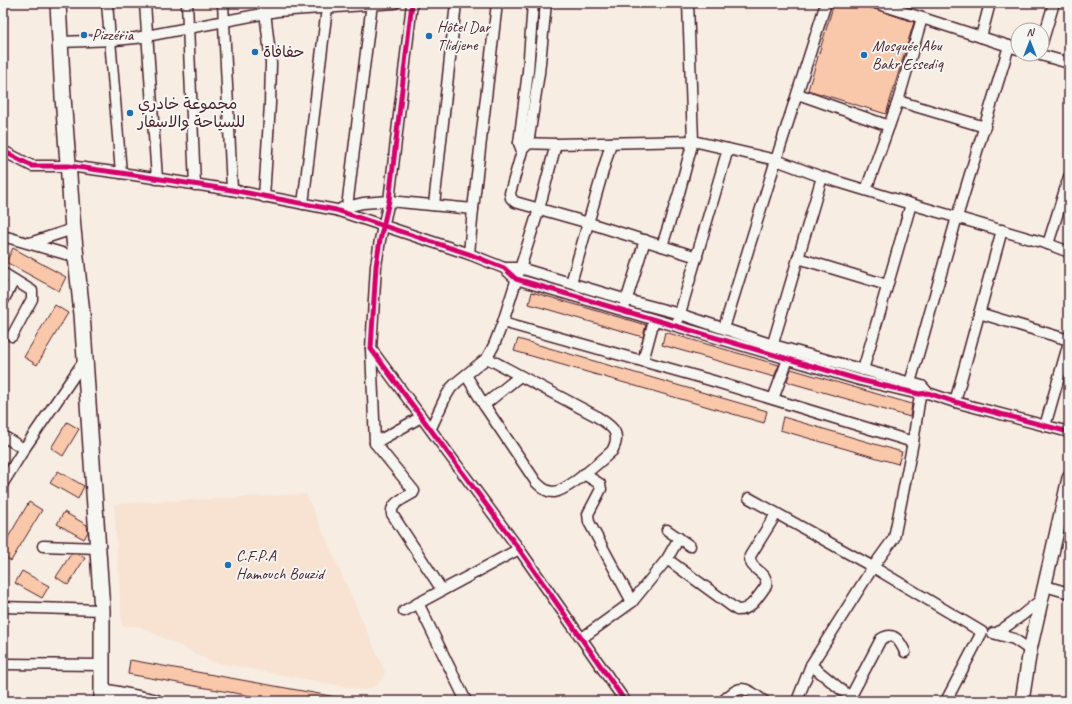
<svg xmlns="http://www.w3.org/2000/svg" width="1072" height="704" font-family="Caveat,'Playpen Sans Arabic',sans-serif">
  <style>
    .built { fill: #f8e2d2 }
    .building { fill: #f9c7a9; stroke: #4a1f2b }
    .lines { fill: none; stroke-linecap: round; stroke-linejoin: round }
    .minor-casing { stroke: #4a1f2b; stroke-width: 13 }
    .tertiary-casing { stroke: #4a1f2b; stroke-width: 16 }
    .secondary-casing { stroke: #4a1f2b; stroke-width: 18 }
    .minor { stroke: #f6f6f2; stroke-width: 10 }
    .tertiary { stroke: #f6f6f2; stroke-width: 13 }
    .secondary { stroke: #f6f6f2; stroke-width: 15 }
    .cycleway-casing { stroke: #f6f6f2; stroke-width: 8 }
    .cycleway { stroke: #d6006c; stroke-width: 5 }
    .poi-dot { fill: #1f6fb2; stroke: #f6f6f2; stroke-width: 1.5 }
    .labels { text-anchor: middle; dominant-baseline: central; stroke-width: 4; stroke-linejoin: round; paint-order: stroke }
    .poi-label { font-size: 16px; fill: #4a1f2b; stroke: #f6f6f2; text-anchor: start }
  </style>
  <rect width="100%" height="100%" fill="#f7ede3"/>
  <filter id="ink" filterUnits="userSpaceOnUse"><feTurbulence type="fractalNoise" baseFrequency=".025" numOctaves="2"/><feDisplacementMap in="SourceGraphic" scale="8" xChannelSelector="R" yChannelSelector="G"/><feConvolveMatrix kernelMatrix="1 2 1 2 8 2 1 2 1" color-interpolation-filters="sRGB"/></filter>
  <g filter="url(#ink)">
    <path class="built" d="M 306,494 L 385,672 L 378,685 L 364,690 L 213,662 L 139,626 L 122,626 L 114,504 Z"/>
    <g class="building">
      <path d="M 834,3 L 857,3 L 914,22 L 886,114 L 808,90 Z"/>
      <path d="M 13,248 L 66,277 L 59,291 L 6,262 Z"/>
      <path d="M 532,292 L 646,325 L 643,337 L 529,304 Z"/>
      <path d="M 55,305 L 68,313 L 37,365 L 24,357 Z"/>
      <path d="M 665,332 L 779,365 L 774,377 L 662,345 Z"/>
      <path d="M 518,339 L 767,411 L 764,423 L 514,351 Z"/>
      <path d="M 791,369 L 912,404 L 910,417 L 791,383 L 787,381 Z"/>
      <path d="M 783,417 L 902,452 L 898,464 L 780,430 Z"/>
      <path d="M 67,422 L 79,429 L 63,456 L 51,448 Z"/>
      <path d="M 58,471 L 84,486 L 78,499 L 50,483 Z"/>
      <path d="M 29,502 L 42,510 L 11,561 L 3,556 L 3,546 Z"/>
      <path d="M 64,512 L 87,525 L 88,532 L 84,539 L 57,524 Z"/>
      <path d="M 71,554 L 78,554 L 85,558 L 68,585 L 56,577 Z"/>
      <path d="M 22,571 L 49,586 L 42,598 L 15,583 Z"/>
      <path d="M 130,660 L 336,697 L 335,701 L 279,701 L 128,674 Z"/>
    </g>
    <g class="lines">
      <defs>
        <g id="minor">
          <path d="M 107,3 L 121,173"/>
          <path d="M 145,3 L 157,179"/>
          <path d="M 187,3 L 195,185"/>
          <path d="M 223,3 L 232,190"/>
          <path d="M 264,3 L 271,63 L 270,104 L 264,197"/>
          <path d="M 412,3 L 389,201 L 380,240 L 376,266 L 371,349 L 519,549 L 625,701"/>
          <path d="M 533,3 L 528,71 L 519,143 L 522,151 L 510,193 L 511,198 L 515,202 L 589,223 L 697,257"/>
          <path d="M 876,3 L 1018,49"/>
          <path d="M 981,37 L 990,3"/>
          <path d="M 60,42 L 115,40 L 136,38 L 277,11 L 395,3"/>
          <path d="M 1042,43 L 1054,3"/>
          <path d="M 1037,54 L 1069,63"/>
          <path d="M 798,94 L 889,126"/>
          <path d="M 898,101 L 985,127"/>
          <path d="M 519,143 L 556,144 L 693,141 L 776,160 L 822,177 L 911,204 L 1048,244 L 1069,252"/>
          <path d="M 524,148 L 528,144 L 539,73 L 546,3"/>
          <path d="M 3,151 L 32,166 L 69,166 L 121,173 L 232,190 L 336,210 L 469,254 L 504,268 L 516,279 L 860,380 L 919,394 L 928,393 L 955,402 L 1069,432"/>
          <path d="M 866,190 L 898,101 L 922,18"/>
          <path d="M 303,204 L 327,8"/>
          <path d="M 434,205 L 456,3"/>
          <path d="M 347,207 L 372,3"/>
          <path d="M 342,208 L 363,203 L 389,201 L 473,209"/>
          <path d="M 3,236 L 76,257"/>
          <path d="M 30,243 L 73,229"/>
          <path d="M 1048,244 L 1069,177"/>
          <path d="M 662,246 L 679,193 L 693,141 L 688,3"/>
          <path d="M 469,254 L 473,209 L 497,3"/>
          <path d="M 798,258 L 887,285"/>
          <path d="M 504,268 L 520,268 L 627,300 L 680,314 L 773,345 L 922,386 L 928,393"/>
          <path d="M 3,273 L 32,291 L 32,299 L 12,336"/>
          <path d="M 571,283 L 611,143"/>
          <path d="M 3,301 L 14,280"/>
          <path d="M 625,305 L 645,240"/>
          <path d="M 979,313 L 1069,340"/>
          <path d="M 678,320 L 728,149"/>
          <path d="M 503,322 L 710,380 L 913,442"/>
          <path d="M 724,328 L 776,160 L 826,3"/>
          <path d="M 371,349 L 375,443 L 414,491 L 413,493 C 405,498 390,503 392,514 L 442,590"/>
          <path d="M 771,350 L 822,177"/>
          <path d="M 643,361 L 654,320"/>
          <path d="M 863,370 L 911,204"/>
          <path d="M 466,375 L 484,405 L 536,482 C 541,487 546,492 554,492 C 569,490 601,461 612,451 C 623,431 610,426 596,416 L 487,358"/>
          <path d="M 910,383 L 957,217 L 1009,46"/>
          <path d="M 773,399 L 788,359"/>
          <path d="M 955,402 L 1002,230"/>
          <path d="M 484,405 L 520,376"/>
          <path d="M 1045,426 L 1069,342"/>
          <path d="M 431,428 L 445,398 L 451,388 L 457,382 L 487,358 L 494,345 L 503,322 L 539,209 L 556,144"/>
          <path d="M 3,436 L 24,449"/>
          <path d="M 375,443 L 421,417"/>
          <path d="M 584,474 L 600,484 L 601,489 L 588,514 L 589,522 L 632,602"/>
          <path d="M 3,483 L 24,449 L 84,361"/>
          <path d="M 749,498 L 873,567 L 982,632 L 946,701"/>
          <path d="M 667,530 L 690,546"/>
          <path d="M 43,546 L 98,548"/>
          <path d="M 667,559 L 679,538"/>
          <path d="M 1045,586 L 1069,593"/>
          <path d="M 418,603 L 466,701"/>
          <path d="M 3,607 L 102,610"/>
          <path d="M 404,611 L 519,549"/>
          <path d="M 993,633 L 1014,639 L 1030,650"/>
          <path d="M 997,633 L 1021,616 L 1042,599"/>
          <path d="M 582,638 L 632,602 L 667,559 L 737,610 C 751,611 758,596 766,586 C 769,570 749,572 750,556 L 776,514"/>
          <path d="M 3,664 L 102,665"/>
          <path d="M 811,665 L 855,701"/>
          <path d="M 850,698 L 881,639 C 894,631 900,641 905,652"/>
          <path d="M 723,701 C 742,683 744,687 764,701"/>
          <path d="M 797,701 L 811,665 L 873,567 L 894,538 L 913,442 L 921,389"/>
        </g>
        <g id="tertiary">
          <path d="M 102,690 L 156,701"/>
          <path d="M 1022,701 L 1030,650 L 1069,478"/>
        </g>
        <path id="secondary" d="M 58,3 L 63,97 L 73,229 L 82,314 L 102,610 L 102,701"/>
      </defs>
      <use href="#minor" class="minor-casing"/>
      <use href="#tertiary" class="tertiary-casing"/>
      <use href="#secondary" class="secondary-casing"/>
      <use href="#minor" class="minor"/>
      <use href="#tertiary" class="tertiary"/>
      <use href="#secondary" class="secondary"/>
      <defs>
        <g id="cycleway">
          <path d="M 412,3 L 389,201 L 380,240 L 376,266 L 371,349 L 519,549 L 625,701"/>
          <path d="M 3,151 L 32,166 L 69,166 L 121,173 L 232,190 L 336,210 L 469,254 L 504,268 L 516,279 L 860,380 L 919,394 L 928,393 L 955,402 L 1069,432"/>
        </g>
      </defs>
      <use href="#cycleway" class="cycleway-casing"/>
      <use href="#cycleway" class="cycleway"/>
    </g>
  </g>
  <g class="poi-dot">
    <circle cx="84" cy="35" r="4"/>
    <circle cx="429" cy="36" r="4"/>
    <circle cx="255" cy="52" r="4"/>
    <circle cx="864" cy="55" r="4"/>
    <circle cx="130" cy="113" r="4"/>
    <circle cx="228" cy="565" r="4"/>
  </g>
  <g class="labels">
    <g class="poi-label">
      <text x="437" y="27">Hôtel Dar<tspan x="437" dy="18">Tlidjene</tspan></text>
      <text x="92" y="35">Pizzéria</text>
      <text x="872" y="46">Mosquée Abu<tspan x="872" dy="18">Bakr Essediq</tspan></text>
      <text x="263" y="52">حفافاة</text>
      <text x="138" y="104">مجموعة خادري<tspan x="138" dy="18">للسياحة والاسفار</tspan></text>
      <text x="236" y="556">C.F.P.A<tspan x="236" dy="18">Hamouch Bouzid</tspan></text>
    </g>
  </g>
  <rect width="1072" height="704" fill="none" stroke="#f6f6f2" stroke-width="16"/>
  <rect x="8" y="8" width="1056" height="688" fill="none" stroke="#4a1f2b" stroke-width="1.5" filter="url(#ink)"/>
  <g transform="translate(1030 42)"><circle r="19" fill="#f6f6f2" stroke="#b1a0a2"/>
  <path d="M0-3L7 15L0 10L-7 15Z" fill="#1f6fb2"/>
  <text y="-6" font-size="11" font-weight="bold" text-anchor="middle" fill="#4a1f2b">N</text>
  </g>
</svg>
